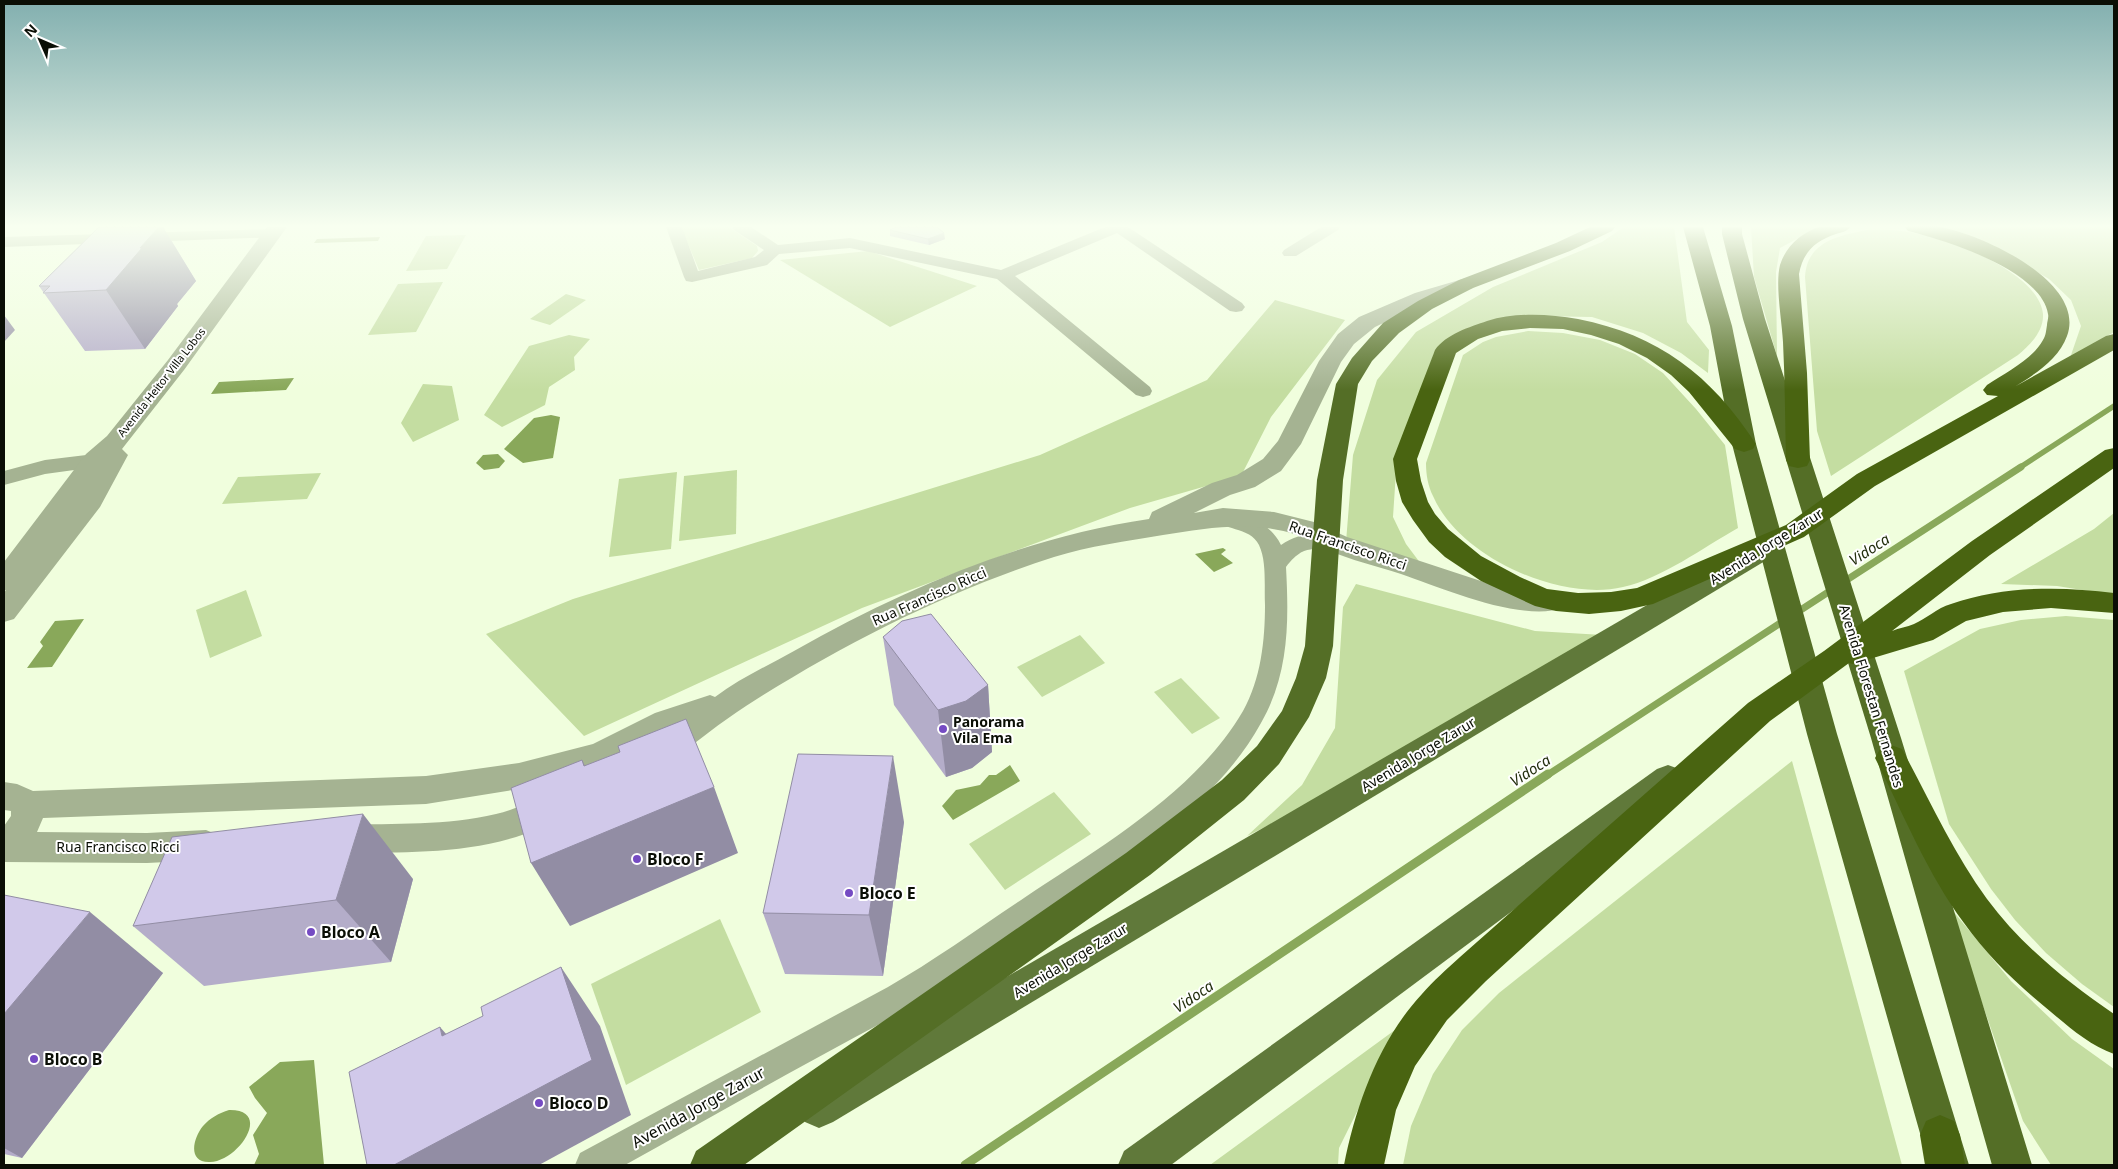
<svg xmlns="http://www.w3.org/2000/svg" width="2118" height="1169" font-family="'Noto Sans',sans-serif">
  <style>
    .green { fill: #c4dda1 }
    .water { fill: #89a85a }
    .lines { fill: none; stroke-linecap: round; stroke-linejoin: round }
    .stream-far2 { stroke: #89a85a; stroke-width: 5.5 }
    .stream-far1 { stroke: #89a85a; stroke-width: 7 }
    .stream { stroke: #89a85a; stroke-width: 9 }
    .minor { fill: #a5b392; fill-rule: evenodd }
    .tertiary { fill: #a5b392; fill-rule: evenodd }
    .primary { fill: #60793a; fill-rule: evenodd }
    .trunk { fill: #546e26; fill-rule: evenodd }
    .motorway { fill: #496411; fill-rule: evenodd }
    .wall { fill: #b4adc9 }
    .shaded-wall { fill: #928da4 }
    .building { fill: #d1c9ea; stroke: #928da4 }
    .poi-dot { fill: #754bc3; stroke: #fff; stroke-width: 2 }
    .labels { text-anchor: middle; dominant-baseline: central; stroke-width: 4; stroke-linejoin: round; paint-order: stroke }
    .far-street-label { font-size: 11px; fill: #0a0e05; stroke: #fff }
    .street-label { font-size: 14px; fill: #0a0e05; stroke: #fff }
    .poi-label { font-size: 14px; font-weight: bold; fill: #0a0e05; stroke: #fff; text-anchor: start }
    .water-label { font-size: 15px; font-style: italic; fill: #24300f; stroke: #fff }
    .near-poi-label { font-size: 16px; font-weight: bold; fill: #0a0e05; stroke: #fff; text-anchor: start }
    .near-street-label { font-size: 16px; fill: #0a0e05; stroke: #fff }
  </style>
  <rect width="100%" height="100%" fill="#f0fedd"/>
  <g class="green">
    <path d="M 681,227 L 729,227 L 757,246 L 758,251 L 752,258 L 699,270 Z"/>
    <path d="M 1624,227 L 1674,227 L 1687,322 L 1709,350 L 1708,373 L 1681,353 L 1643,333 L 1592,317 L 1535,316 L 1452,338 L 1434,353 L 1397,457 L 1393,517 L 1406,544 L 1421,564 L 1346,542 L 1353,455 L 1377,380 L 1416,332 L 1493,287 L 1602,242 Z"/>
    <path d="M 1751,227 L 1825,227 L 1804,235 L 1780,248 L 1776,272 L 1777,356 L 1754,277 Z"/>
    <path d="M 1929,227 L 2114,227 L 2114,332 L 2070,358 L 2081,326 L 2071,300 L 2049,279 L 2005,253 Z"/>
    <path d="M 1867,230 C 1886,229 1905,230 1924,235 C 1957,242 2039,274 2043,314 C 2044,331 2030,345 2018,355 L 1831,476 L 1817,431 L 1805,277 C 1807,242 1837,236 1867,230 Z"/>
    <path d="M 466,235 L 447,269 L 406,271 L 426,236 Z"/>
    <path d="M 868,251 L 977,286 L 890,327 L 780,260 Z"/>
    <path d="M 443,282 L 416,332 L 368,335 L 398,284 Z"/>
    <path d="M 566,294 L 586,300 L 550,325 L 530,319 Z"/>
    <path d="M 1275,300 L 1345,320 L 1271,417 L 1241,476 L 1130,508 L 862,608 L 584,736 L 486,634 L 573,599 L 1040,455 L 1207,380 Z"/>
    <path d="M 1528,331 L 1563,333 L 1600,340 L 1635,354 L 1663,373 L 1696,409 L 1725,445 L 1738,528 C 1704,547 1661,579 1623,587 C 1560,602 1459,557 1433,496 C 1428,486 1426,475 1426,463 L 1463,355 L 1483,342 L 1496,337 Z"/>
    <path d="M 569,335 L 590,339 L 574,357 L 575,370 L 549,387 L 545,405 L 502,427 L 484,415 L 529,346 Z"/>
    <path d="M 423,384 L 452,386 L 459,420 L 413,442 L 401,423 Z"/>
    <path d="M 737,470 L 736,534 L 679,541 L 684,476 Z"/>
    <path d="M 677,472 L 671,549 L 609,557 L 619,479 Z"/>
    <path d="M 321,473 L 307,499 L 222,504 L 238,477 Z"/>
    <path d="M 2114,513 L 2114,595 L 2057,586 L 2001,584 L 2094,529 Z"/>
    <path d="M 1356,584 L 1535,631 L 1603,635 L 1358,781 L 1247,836 L 1302,785 L 1335,728 L 1343,607 Z"/>
    <path d="M 246,590 L 262,636 L 210,658 L 196,610 Z"/>
    <path d="M 2066,616 L 2114,620 L 2114,1007 L 2082,984 L 2046,953 L 2015,920 L 1991,889 L 1949,824 L 1904,671 L 1980,629 L 2021,620 Z"/>
    <path d="M 1080,635 L 1105,663 L 1042,697 L 1017,667 Z"/>
    <path d="M 1181,678 L 1220,718 L 1192,734 L 1154,692 Z"/>
    <path d="M 1792,761 L 1902,1165 L 1403,1165 L 1411,1126 L 1433,1074 L 1462,1030 L 1499,993 Z"/>
    <path d="M 1054,792 L 1091,834 L 1005,890 L 969,844 Z"/>
    <path d="M 1948,905 L 2011,981 L 2072,1039 L 2114,1069 L 2114,1165 L 2051,1165 L 2023,1121 Z"/>
    <path d="M 720,919 L 761,1012 L 626,1085 L 591,984 Z"/>
    <path d="M 1399,1027 L 1339,1148 L 1338,1165 L 1210,1165 Z"/>
  </g>
  <g class="water">
    <path d="M 380,237 L 378,241 L 314,243 L 317,239 Z"/>
    <path d="M 294,378 L 286,390 L 211,394 L 219,382 Z"/>
    <path d="M 551,415 L 560,417 L 553,458 L 523,463 L 504,449 L 534,418 Z"/>
    <path d="M 498,454 L 505,461 L 499,468 L 484,470 L 476,463 L 483,455 Z"/>
    <path d="M 1223,548 L 1226,550 L 1221,554 L 1233,563 L 1214,572 L 1195,554 Z"/>
    <path d="M 84,619 L 52,667 L 27,668 L 43,646 L 40,642 L 55,621 Z"/>
    <path d="M 1010,765 L 1020,781 L 953,820 L 942,806 L 956,790 L 980,785 L 989,775 L 996,775 Z"/>
    <path d="M 314,1060 L 324,1165 L 254,1165 L 259,1154 L 253,1135 L 267,1113 L 255,1098 L 249,1087 L 280,1062 Z"/>
    <path d="M 229,1110 C 273,1109 239,1161 210,1162 C 187,1163 193,1138 203,1126 C 210,1118 219,1113 229,1110 Z"/>
  </g>
  <g class="lines">
    <path class="stream-far2" d="M 2019,468 L 2114,406"/>
    <g class="stream-far1">
      <path d="M 1842,583 L 2021,467"/>
      <path d="M 1796,613 L 1833,589"/>
      <path d="M 1546,776 L 1785,620"/>
    </g>
    <path class="stream" d="M 965,1165 L 1548,774"/>
    <g class="minor">
      <path d="M 666,227 L 682,227 L 698,271 L 755,257 L 764,250 L 734,230 L 732,227 L 751,227 L 778,245 L 850,238 L 1001,270 L 1105,227 L 1128,227 L 1242,303 L 1245,307 L 1242,311 L 1236,312 L 1230,311 L 1117,233 L 1015,276 L 1150,387 L 1152,391 L 1150,395 L 1143,397 L 1136,395 L 997,279 L 850,248 L 779,254 L 767,265 L 692,282 L 686,281 L 684,277 Z"/>
      <path d="M 1321,227 L 1340,227 L 1338,230 L 1296,256 L 1284,256 L 1282,253 L 1284,250 Z"/>
      <path d="M 272,229 L 278,231 L 280,234 L 278,237 L 4,247 L 4,237 Z"/>
      <path d="M 111,452 L 118,454 L 121,459 L 118,464 L 45,474 L 4,485 L 4,471 L 45,460 Z"/>
      <path d="M 1223,510 C 1247,516 1269,521 1281,545 C 1301,531 1323,532 1346,539 L 1349,544 L 1346,549 C 1319,557 1310,536 1286,567 C 1289,622 1289,674 1261,723 C 1218,801 1139,851 1067,901 C 1019,934 972,969 923,999 C 887,1021 851,1039 815,1059 C 751,1094 688,1130 625,1165 L 575,1165 L 580,1153 L 888,987 C 935,960 979,928 1024,898 C 1100,847 1196,792 1243,711 C 1261,679 1265,640 1265,605 C 1264,586 1267,562 1259,545 C 1250,526 1221,531 1212,517 L 1215,512 Z"/>
    </g>
    <g class="tertiary">
      <path d="M 267,227 L 287,227 L 184,370 L 122,449 L 128,455 L 100,507 L 14,619 L 4,622 L 4,593 L 6,590 L 4,591 L 4,562 L 86,454 L 107,436 L 168,360 Z"/>
      <path d="M 1466,278 L 1473,280 L 1476,284 L 1473,288 L 1429,301 L 1375,327 L 1354,344 L 1341,362 L 1301,444 L 1281,471 L 1255,487 L 1230,495 L 1194,513 L 1223,508 L 1274,512 L 1314,522 L 1347,537 L 1490,584 L 1518,590 L 1554,591 L 1564,594 L 1568,601 L 1564,608 C 1519,622 1445,589 1401,574 C 1376,566 1351,560 1327,550 C 1317,545 1307,539 1297,535 C 1252,520 1208,528 1163,535 C 1127,541 1089,546 1054,557 C 947,591 841,645 746,706 C 721,722 697,742 672,760 L 661,764 L 650,760 L 645,751 L 648,745 L 611,764 L 519,789 L 426,804 L 43,818 L 37,832 L 147,833 L 206,830 L 218,835 L 223,845 L 218,855 L 206,860 L 147,863 L 4,862 L 4,826 L 11,816 L 11,811 L 4,810 L 4,782 L 17,784 L 33,791 L 426,776 L 519,763 L 593,744 L 655,713 L 710,695 L 715,697 C 739,679 767,666 794,651 C 905,588 1022,538 1149,519 L 1152,512 L 1212,483 L 1237,475 L 1263,459 L 1278,441 L 1319,361 L 1338,334 L 1359,317 L 1415,293 Z"/>
      <path d="M 553,792 L 564,796 L 569,806 C 563,819 553,822 540,828 C 478,855 410,852 344,853 L 332,849 L 327,839 L 332,829 L 344,825 C 394,823 447,826 496,814 C 516,810 534,799 553,792 Z"/>
    </g>
    <g class="primary">
      <path d="M 1761,542 L 1770,544 L 1774,551 L 1770,558 L 833,1122 L 819,1128 L 805,1122 L 799,1108 L 805,1094 L 1752,544 Z"/>
      <path d="M 1668,765 L 1679,769 L 1684,778 L 1679,787 L 1171,1165 L 1118,1165 L 1124,1151 L 1657,769 Z"/>
    </g>
    <g class="trunk">
      <path d="M 1590,227 L 1615,227 L 1612,231 L 1570,251 L 1473,288 L 1432,309 L 1399,333 L 1372,361 L 1358,384 L 1343,480 L 1333,646 L 1326,678 L 1309,717 L 1279,764 L 1244,800 L 1150,875 L 744,1165 L 690,1165 L 696,1151 L 1126,853 L 1222,780 L 1257,746 L 1282,711 L 1296,678 L 1305,646 L 1317,480 L 1336,384 L 1352,358 L 1383,323 L 1418,301 L 1459,280 L 1556,243 Z"/>
      <path d="M 1683,227 L 1703,227 L 1732,326 L 1756,444 L 1837,734 L 1969,1165 L 1929,1165 L 1807,734 L 1732,444 L 1710,326 Z"/>
      <path d="M 1722,227 L 1742,227 L 1742,234 L 1765,319 L 1901,738 L 2032,1165 L 1992,1165 L 1871,738 L 1743,319 L 1722,234 Z"/>
    </g>
    <g class="motorway">
      <path d="M 1819,227 L 1850,227 C 1846,232 1842,232 1836,234 C 1815,241 1803,252 1799,274 L 1807,373 L 1810,460 L 1807,466 L 1798,468 L 1789,466 L 1786,460 C 1785,420 1785,381 1783,342 C 1782,321 1775,285 1780,265 C 1786,246 1801,233 1819,227 Z"/>
      <path d="M 1905,227 C 1916,226 1929,225 1940,227 C 1981,234 2087,282 2067,336 C 2059,359 2035,374 2016,386 L 2106,336 L 2114,334 L 2114,350 L 1875,486 L 1804,537 L 1653,604 L 1621,611 L 1589,614 L 1556,611 L 1535,606 L 1481,581 L 1445,557 L 1429,542 L 1413,520 L 1402,502 L 1396,481 L 1393,459 L 1435,350 C 1446,334 1470,327 1487,321 C 1516,312 1549,314 1578,319 C 1659,335 1711,375 1756,444 L 1753,449 L 1744,452 L 1735,449 L 1689,392 L 1671,375 L 1647,358 L 1619,344 L 1591,335 L 1563,329 L 1530,328 L 1502,331 L 1478,339 L 1456,353 L 1417,459 L 1421,481 L 1428,502 L 1435,514 L 1448,529 L 1481,556 L 1520,577 L 1547,589 L 1578,593 L 1611,592 L 1637,588 L 1786,525 L 1857,474 L 1998,396 L 1987,395 L 1983,390 L 1987,385 C 2006,372 2032,360 2043,340 C 2046,335 2046,331 2047,325 C 2047,322 2049,317 2048,314 C 2041,270 1945,240 1908,231 Z"/>
      <path d="M 2114,448 L 2114,468 L 1990,555 L 1892,631 C 1899,628 1907,627 1914,624 C 1926,619 1937,608 1951,604 C 2003,586 2060,586 2114,593 L 2114,613 L 2051,608 L 2003,612 L 1966,621 L 1933,640 L 1853,664 L 1849,663 L 1770,721 L 1486,981 L 1447,1020 L 1415,1066 L 1396,1110 L 1384,1165 L 1344,1165 C 1356,1105 1379,1040 1422,994 C 1433,981 1447,969 1460,957 L 1748,703 L 1824,651 L 1972,541 L 2105,450 Z"/>
      <path d="M 1891,745 L 1902,749 C 1929,799 1953,852 1987,899 C 2021,945 2067,982 2114,1014 L 2114,1054 C 2091,1046 2070,1028 2051,1012 C 2019,986 1988,957 1964,923 C 1927,873 1903,813 1875,758 L 1880,749 Z"/>
      <path d="M 1940,1115 L 1954,1121 L 1960,1135 L 1965,1165 L 1925,1165 L 1920,1135 L 1926,1121 Z"/>
    </g>
  </g>
  <g class="wall">
    <path d="M 99,227 L 163,227 L 196,281 L 177,304 L 178,306 L 145,349 L 85,351 L 39,286 Z"/>
    <path d="M 890,230 L 945,239 L 929,245 L 890,236 Z"/>
    <path d="M 883,637 L 988,685 L 992,752 L 972,768 L 946,777 L 894,705 Z"/>
    <path d="M 904,822 L 883,976 L 785,974 L 763,913 Z"/>
    <path d="M 413,879 L 391,962 L 204,986 L 133,926 Z"/>
    <path d="M 4,895 L 163,973 L 22,1158 L 4,1154 Z"/>
  </g>
  <g class="shaded-wall">
    <path d="M 159,227 L 163,227 L 196,281 L 177,304 L 178,306 L 145,349 L 106,290 L 140,248 Z"/>
    <path d="M 944,233 L 945,239 L 929,245 L 928,239 Z"/>
    <path d="M 4,315 L 15,330 L 4,342 Z"/>
    <path d="M 988,685 L 992,752 L 972,768 L 946,777 L 938,710 Z"/>
    <path d="M 893,756 L 904,822 L 883,976 L 869,915 Z"/>
    <path d="M 582,760 L 615,826 L 714,787 L 738,853 L 570,926 L 531,863 L 584,766 Z"/>
    <path d="M 363,814 L 413,879 L 391,962 L 336,900 Z"/>
    <path d="M 90,912 L 163,973 L 22,1158 L 4,1148 L 4,1014 Z"/>
    <path d="M 561,967 L 600,1026 L 631,1115 L 539,1165 L 394,1165 Z"/>
    <path d="M 440,1027 L 490,1084 L 442,1036 Z"/>
  </g>
  <g class="building">
    <path d="M 99,227 L 159,227 L 140,248 L 142,248 L 106,290 L 43,293 L 50,286 L 39,286 Z"/>
    <path d="M 896,227 L 937,227 L 944,233 L 928,239 L 890,230 Z"/>
    <path d="M 931,614 L 988,685 L 966,701 L 938,710 L 883,637 L 902,621 Z"/>
    <path d="M 686,719 L 714,787 L 531,863 L 511,788 L 582,760 L 584,766 L 620,752 L 618,746 Z"/>
    <path d="M 798,754 L 893,756 L 869,915 L 763,913 Z"/>
    <path d="M 363,814 L 336,900 L 133,926 L 172,837 Z"/>
    <path d="M 4,895 L 90,912 L 4,1014 Z"/>
    <path d="M 561,967 L 592,1060 L 394,1165 L 367,1165 L 349,1072 L 440,1027 L 442,1036 L 483,1016 L 481,1007 Z"/>
  </g>
  <linearGradient id="sky" x2="0" y2="1"><stop stop-color="#82afaf"/><stop offset="0.58" stop-color="#f8fff0"/><stop offset="1" stop-color="#f8fff0" stop-opacity="0"/></linearGradient>
  <rect width="2118" height="390" fill="url(#sky)"/>
  <g class="poi-dot">
    <circle cx="943" cy="729" r="5"/>
    <circle cx="637" cy="859" r="5"/>
    <circle cx="849" cy="893" r="5"/>
    <circle cx="311" cy="932" r="5"/>
    <circle cx="34" cy="1059" r="5"/>
    <circle cx="539" cy="1103" r="5"/>
  </g>
  <g class="labels">
    <g class="far-street-label">
      <text transform="translate(161 382) rotate(-52)">Avenida Heitor Villa Lobos</text>
    </g>
    <g class="street-label">
      <text transform="translate(1348 545) rotate(19)">Rua Francisco Ricci</text>
      <text transform="translate(1766 546) rotate(-32)">Avenida Jorge Zarur</text>
      <text transform="translate(929 596) rotate(-24)">Rua Francisco Ricci</text>
      <text transform="translate(1872 696) rotate(73)">Avenida Florestan Fernandes</text>
      <text transform="translate(1418 754) rotate(-31)">Avenida Jorge Zarur</text>
      <text x="118" y="846">Rua Francisco Ricci</text>
      <text transform="translate(1070 960) rotate(-31)">Avenida Jorge Zarur</text>
    </g>
    <g class="poi-label">
      <text x="953" y="721">Panorama<tspan x="953" dy="16">Vila Ema</tspan></text>
    </g>
    <g class="water-label">
      <text transform="translate(1869 549) rotate(-33)">Vidoca</text>
      <text transform="translate(1530 770) rotate(-33)">Vidoca</text>
      <text transform="translate(1193 996) rotate(-34)">Vidoca</text>
    </g>
    <g class="near-poi-label">
      <text x="647" y="859">Bloco F</text>
      <text x="859" y="893">Bloco E</text>
      <text x="321" y="932">Bloco A</text>
      <text x="44" y="1059">Bloco B</text>
      <text x="549" y="1103">Bloco D</text>
    </g>
    <g class="near-street-label">
      <text transform="translate(698 1107) rotate(-29)">Avenida Jorge Zarur</text>
    </g>
  </g>
  <rect width="2118" height="1169" fill="none" stroke="#0a0e05" stroke-width="10"/>
  <g transform="translate(40 40) rotate(315)" stroke="#ffffff" stroke-width="4" paint-order="stroke">
  <path d="M0-4L9 19L0 12L-9 19Z" fill="#0a0e05"/>
  <text y="-8" font-size="14" font-weight="bold" text-anchor="middle" fill="#0a0e05">N</text>
  </g>
</svg>
